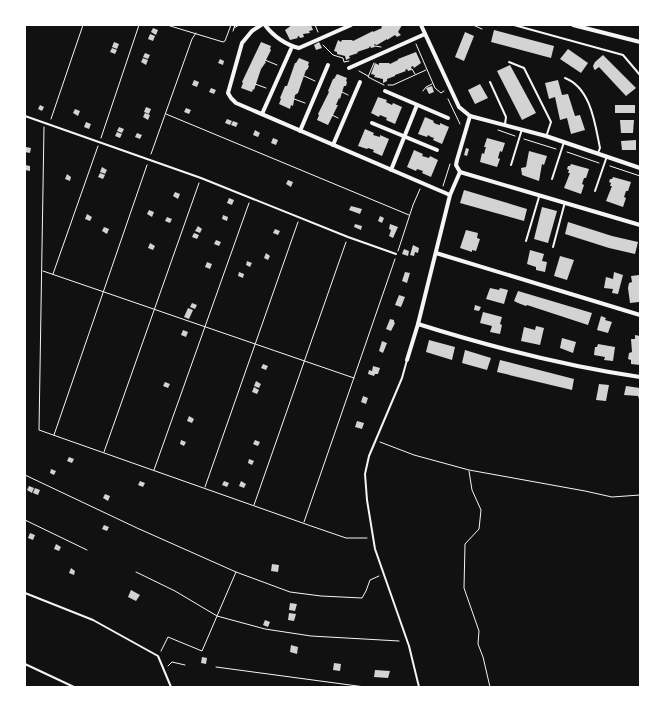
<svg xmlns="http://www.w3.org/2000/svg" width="665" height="712" font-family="Merriweather,serif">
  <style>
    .building { fill: #d3d3d3 }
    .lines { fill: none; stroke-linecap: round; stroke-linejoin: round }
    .path { stroke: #f5f5f5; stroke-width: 1 }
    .service { stroke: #f5f5f5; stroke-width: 2 }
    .minor { stroke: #f5f5f5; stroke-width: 4 }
  </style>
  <rect width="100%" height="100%" fill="#111"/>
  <g class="building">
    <path d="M 292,25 L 311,25 L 313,30 L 309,31 L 310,33 L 303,34 L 304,37 L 300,38 L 299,36 L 297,37 L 298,38 L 290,40 L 285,30 Z"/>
    <path d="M 384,25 L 402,25 L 398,32 L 401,35 L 397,37 L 395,35 L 387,40 L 387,39 L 377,45 L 374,44 L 375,47 L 371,48 L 370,46 L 369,48 L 357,52 L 358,53 L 349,56 L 350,58 L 346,60 L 345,56 L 337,54 L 337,52 L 334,51 L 338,40 L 341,42 L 342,40 L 352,40 L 353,41 L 373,31 L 373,32 L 382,28 L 381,27 Z"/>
    <path d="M 153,28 L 158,30 L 156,35 L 151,32 Z"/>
    <path d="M 494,30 L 554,46 L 551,58 L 491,42 Z"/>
    <path d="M 465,32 L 474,36 L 464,61 L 455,57 Z"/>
    <path d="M 150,34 L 155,36 L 153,41 L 148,39 Z"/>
    <path d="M 114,42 L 119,44 L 117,49 L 112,47 Z"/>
    <path d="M 261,42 L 271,46 L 270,49 L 271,50 L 265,62 L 266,62 L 261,69 L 254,90 L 253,89 L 252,92 L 241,88 L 243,83 L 242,82 Z"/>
    <path d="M 319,42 L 322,48 L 316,50 L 314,45 Z"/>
    <path d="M 112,48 L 117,50 L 115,54 L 110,52 Z"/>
    <path d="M 568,49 L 588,63 L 581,73 L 560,59 Z"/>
    <path d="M 416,52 L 421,63 L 414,68 L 413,66 L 411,67 L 412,70 L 408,71 L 407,69 L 405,70 L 406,71 L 395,75 L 395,76 L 387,79 L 387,81 L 383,83 L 383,79 L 374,77 L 375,75 L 371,74 L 375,63 L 379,65 L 379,63 L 389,63 L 390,64 L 398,60 L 398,59 Z"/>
    <path d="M 145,53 L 150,55 L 148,59 L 143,57 Z"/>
    <path d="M 603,55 L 636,88 L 626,96 L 599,67 L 595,70 L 594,69 L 593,66 L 595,62 Z"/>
    <path d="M 143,58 L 148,60 L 146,65 L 141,62 Z"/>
    <path d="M 299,58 L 309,62 L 308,65 L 309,66 L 307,70 L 306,70 L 298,93 L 295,95 L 293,106 L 291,105 L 290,109 L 279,104 L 281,99 L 280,98 L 285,86 L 287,86 L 295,63 L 296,63 Z"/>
    <path d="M 220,59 L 224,61 L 223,65 L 218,63 Z"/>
    <path d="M 510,65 L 536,113 L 522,120 L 497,71 Z"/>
    <path d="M 337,74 L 347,78 L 346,81 L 347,82 L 346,86 L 344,86 L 340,99 L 339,98 L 336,105 L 338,105 L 328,125 L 317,120 L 319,115 L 318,114 L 329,92 L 328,91 L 333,79 L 334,79 Z"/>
    <path d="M 194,80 L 199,82 L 197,87 L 192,85 Z"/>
    <path d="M 558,80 L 562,95 L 568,94 L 575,116 L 580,115 L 585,130 L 571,134 L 567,118 L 560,120 L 555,97 L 549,99 L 545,83 Z"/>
    <path d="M 480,84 L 488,98 L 475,104 L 468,90 Z"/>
    <path d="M 432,86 L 434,92 L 429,94 L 426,88 Z"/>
    <path d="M 211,88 L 216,90 L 214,94 L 209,92 Z"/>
    <path d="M 378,97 L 387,100 L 386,102 L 392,105 L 393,103 L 402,107 L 395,124 L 386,120 L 387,118 L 380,115 L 379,117 L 371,113 Z"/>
    <path d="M 40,105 L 44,107 L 42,111 L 38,109 Z"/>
    <rect x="615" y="105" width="20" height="8"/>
    <path d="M 146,107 L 151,109 L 149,114 L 144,112 Z"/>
    <path d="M 186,108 L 191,110 L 189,114 L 184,112 Z"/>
    <path d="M 75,109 L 80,111 L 78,116 L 73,113 Z"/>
    <path d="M 145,113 L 150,115 L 148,120 L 143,117 Z"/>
    <path d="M 425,117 L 434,121 L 433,122 L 436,124 L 440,125 L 440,123 L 449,127 L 442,144 L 433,140 L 434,138 L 431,137 L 428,135 L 427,137 L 418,134 Z"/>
    <path d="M 227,119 L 232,121 L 230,125 L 225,123 Z"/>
    <path d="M 620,120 L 634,120 L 633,133 L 621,133 Z"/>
    <path d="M 233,121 L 238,123 L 236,127 L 231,125 Z"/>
    <path d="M 86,122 L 91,124 L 89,129 L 84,127 Z"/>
    <path d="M 119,127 L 124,129 L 122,133 L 117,131 Z"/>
    <path d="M 365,129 L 374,133 L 373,135 L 380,137 L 380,135 L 389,139 L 382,156 L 373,152 L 374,150 L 368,148 L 367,149 L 358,146 Z"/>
    <path d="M 255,130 L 260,133 L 258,137 L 253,135 Z"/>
    <path d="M 117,132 L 122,134 L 120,138 L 115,136 Z"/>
    <path d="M 137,133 L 142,135 L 140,139 L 135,137 Z"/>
    <path d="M 273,138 L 278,140 L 276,145 L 271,143 Z"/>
    <path d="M 487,138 L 505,143 L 502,152 L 500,151 L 498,158 L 500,159 L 497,167 L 480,162 L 482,153 L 484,154 L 485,150 L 486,147 L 484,147 Z"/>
    <path d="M 636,140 L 636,150 L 622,150 L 621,141 Z"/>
    <path d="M 26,147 L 31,148 L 30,153 L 25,152 Z"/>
    <path d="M 466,148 L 469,149 L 467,156 L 464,155 Z"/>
    <path d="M 414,150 L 423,154 L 422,156 L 429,158 L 430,156 L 438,160 L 431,177 L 422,173 L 423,171 L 417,169 L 416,171 L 407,167 Z"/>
    <path d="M 529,151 L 547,156 L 544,165 L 542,164 L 539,181 L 522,175 L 521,168 L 526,167 Z"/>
    <path d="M 571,164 L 589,169 L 586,178 L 584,178 L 582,184 L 584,185 L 581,194 L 564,188 L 570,173 L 568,173 L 569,170 L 567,169 L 568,166 L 570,166 Z"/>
    <path d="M 25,165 L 30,166 L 30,171 L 25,170 Z"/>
    <path d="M 102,167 L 107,170 L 105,174 L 100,172 Z"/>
    <path d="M 100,173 L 105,175 L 103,179 L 98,177 Z"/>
    <path d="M 67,174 L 71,177 L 70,181 L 65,179 Z"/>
    <path d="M 613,177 L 631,182 L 628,191 L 626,191 L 624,197 L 626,198 L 623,207 L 606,201 L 612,186 L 610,186 L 611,183 L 609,182 L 610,179 L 612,179 Z"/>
    <path d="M 288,180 L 293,182 L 291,187 L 286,184 Z"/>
    <path d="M 464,190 L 527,209 L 524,221 L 460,203 Z"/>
    <path d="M 175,192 L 180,194 L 178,199 L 173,196 Z"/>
    <path d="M 229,198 L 234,200 L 232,205 L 227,203 Z"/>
    <path d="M 351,206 L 362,209 L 360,214 L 349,210 Z"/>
    <path d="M 542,207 L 557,211 L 548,243 L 534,239 Z"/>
    <path d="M 149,210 L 154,212 L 152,217 L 147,214 Z"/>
    <path d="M 87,214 L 92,217 L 90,221 L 85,219 Z"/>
    <path d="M 223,215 L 228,217 L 227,221 L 222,219 Z"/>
    <path d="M 380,216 L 384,218 L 382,223 L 378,221 Z"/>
    <path d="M 167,217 L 172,219 L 170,223 L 165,221 Z"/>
    <path d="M 568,222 L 612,236 L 638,242 L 635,254 L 609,248 L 565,234 Z"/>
    <path d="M 355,224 L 362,226 L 361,230 L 354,227 Z"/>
    <path d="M 390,224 L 398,227 L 393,238 L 389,236 L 391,230 L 389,229 Z"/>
    <path d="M 198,226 L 202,229 L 200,233 L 195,231 Z"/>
    <path d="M 104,227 L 109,229 L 107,234 L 102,231 Z"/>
    <path d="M 275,229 L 280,231 L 278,235 L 273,233 Z"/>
    <path d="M 466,230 L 478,233 L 477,238 L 480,239 L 476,251 L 472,250 L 472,252 L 460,248 Z"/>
    <path d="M 194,233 L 199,235 L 197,239 L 192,237 Z"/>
    <path d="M 216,240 L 221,242 L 219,246 L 214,244 Z"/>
    <path d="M 150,243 L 155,246 L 153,250 L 148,248 Z"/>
    <path d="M 413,245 L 419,248 L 418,253 L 415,252 L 414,256 L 410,255 Z"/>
    <path d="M 404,249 L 409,251 L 408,256 L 402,254 Z"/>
    <path d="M 530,250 L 544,254 L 542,261 L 547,262 L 545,272 L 536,270 L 536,267 L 527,264 Z"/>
    <path d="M 266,253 L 270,256 L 268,260 L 264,258 Z"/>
    <path d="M 560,256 L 574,260 L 567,280 L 554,276 Z"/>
    <path d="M 247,261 L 252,263 L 250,267 L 246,265 Z"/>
    <path d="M 207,262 L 212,264 L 210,269 L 205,267 Z"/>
    <path d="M 239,272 L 244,274 L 243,278 L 238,276 Z"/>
    <path d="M 405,272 L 410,273 L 407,283 L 402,281 Z"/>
    <path d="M 614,272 L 623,275 L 618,294 L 612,293 L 613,289 L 604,288 L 606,277 L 613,279 Z"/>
    <path d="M 639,275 L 639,302 L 630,303 L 628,288 L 629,283 L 632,282 L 631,276 Z"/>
    <path d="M 490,288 L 499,290 L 500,288 L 508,290 L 504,304 L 486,299 Z"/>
    <path d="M 518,291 L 592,313 L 588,325 L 527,305 L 526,306 L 518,303 L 514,301 Z"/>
    <path d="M 399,295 L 405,297 L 401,307 L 395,305 Z"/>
    <path d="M 192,303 L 197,305 L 195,309 L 190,307 Z"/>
    <path d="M 475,305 L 481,307 L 479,311 L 474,310 Z"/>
    <path d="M 188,308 L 193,310 L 189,319 L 184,317 Z"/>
    <path d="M 483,312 L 502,317 L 500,324 L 502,325 L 500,334 L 490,332 L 492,326 L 480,323 Z"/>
    <path d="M 601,316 L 606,318 L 605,320 L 612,322 L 608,333 L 597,330 Z"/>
    <path d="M 390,319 L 394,320 L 394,322 L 395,323 L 391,331 L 386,329 Z"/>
    <path d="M 536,326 L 544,328 L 540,345 L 521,341 L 524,327 L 535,330 Z"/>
    <path d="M 183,330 L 188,332 L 186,337 L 181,335 Z"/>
    <path d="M 635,335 L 640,336 L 640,365 L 631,364 L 631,360 L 628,359 L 629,353 L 632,352 L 631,339 L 635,339 Z"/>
    <path d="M 562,338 L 576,342 L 573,353 L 560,348 Z"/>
    <path d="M 429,340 L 455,347 L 452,360 L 426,352 Z"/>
    <path d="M 382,341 L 387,343 L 383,353 L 379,351 Z"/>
    <path d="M 598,344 L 615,347 L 613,361 L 604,360 L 605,357 L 594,355 L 595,347 L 597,347 Z"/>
    <path d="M 465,350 L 491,358 L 487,370 L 462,363 Z"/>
    <path d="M 500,360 L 574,379 L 572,390 L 497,372 Z"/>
    <path d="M 263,364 L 268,366 L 266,370 L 261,368 Z"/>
    <path d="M 373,366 L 380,368 L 378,374 L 375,374 L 374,376 L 368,374 L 369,370 L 372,371 Z"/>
    <path d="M 256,381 L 261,384 L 259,388 L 254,386 Z"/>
    <path d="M 165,382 L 170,384 L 168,388 L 163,386 Z"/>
    <path d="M 599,384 L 609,385 L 606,401 L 596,400 Z"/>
    <path d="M 626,386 L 640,388 L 640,402 L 638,396 L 624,395 Z"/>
    <path d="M 254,387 L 259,390 L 257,394 L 252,392 Z"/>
    <path d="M 363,396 L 368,398 L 366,404 L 361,402 Z"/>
    <path d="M 189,416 L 194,419 L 192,423 L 187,421 Z"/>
    <path d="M 357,421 L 364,423 L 362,429 L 355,427 Z"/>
    <path d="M 181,440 L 186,442 L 184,446 L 180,444 Z"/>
    <path d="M 255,440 L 260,442 L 258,446 L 253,444 Z"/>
    <path d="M 69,457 L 74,459 L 72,463 L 67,461 Z"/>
    <path d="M 249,459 L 254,461 L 252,465 L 248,463 Z"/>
    <path d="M 51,469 L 56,471 L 54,475 L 50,473 Z"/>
    <path d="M 140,481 L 145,483 L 143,487 L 138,485 Z"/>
    <path d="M 224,481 L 229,483 L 227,487 L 222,485 Z"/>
    <path d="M 241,481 L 246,484 L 244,488 L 239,486 Z"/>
    <path d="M 29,486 L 34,488 L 32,493 L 27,490 Z"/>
    <path d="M 35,488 L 40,490 L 38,495 L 33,493 Z"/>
    <path d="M 105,494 L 110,496 L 108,501 L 103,498 Z"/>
    <path d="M 104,525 L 109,527 L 107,531 L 102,529 Z"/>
    <path d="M 30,533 L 35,535 L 33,540 L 28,538 Z"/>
    <path d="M 56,544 L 61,547 L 59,551 L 54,549 Z"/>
    <path d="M 272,564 L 279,565 L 278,572 L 271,571 Z"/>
    <path d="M 71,568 L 75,571 L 74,575 L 69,573 Z"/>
    <path d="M 131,590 L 140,595 L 136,601 L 128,597 Z"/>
    <path d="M 290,603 L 297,604 L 295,611 L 289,610 Z"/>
    <path d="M 289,613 L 296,614 L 294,621 L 288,620 Z"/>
    <path d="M 265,620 L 270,622 L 268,627 L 263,625 Z"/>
    <path d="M 291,645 L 298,647 L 297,654 L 290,652 Z"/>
    <path d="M 202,657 L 207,658 L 206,664 L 201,663 Z"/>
    <path d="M 334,663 L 341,664 L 340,671 L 333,670 Z"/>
    <path d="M 375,670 L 390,671 L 388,678 L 374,677 Z"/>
  </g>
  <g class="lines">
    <g class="path">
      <path d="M 167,25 L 223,42 L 225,41 L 231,25"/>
      <path d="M 315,25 L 318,32"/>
      <path d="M 473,25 L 482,29"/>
      <path d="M 234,28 L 239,25"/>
      <path d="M 233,31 L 235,25"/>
      <path d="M 416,44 L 435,88 L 441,93 L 444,91"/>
      <path d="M 323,45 L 333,55 L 343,58 L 344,62 L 349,61"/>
      <path d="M 375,46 L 381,47"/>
      <path d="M 265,60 L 277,65"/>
      <path d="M 374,63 L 368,77 L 384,85"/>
      <path d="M 412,69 L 415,74"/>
      <path d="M 359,71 L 368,76"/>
      <path d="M 304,76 L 315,81"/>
      <path d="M 255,84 L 266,88"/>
      <path d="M 388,85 L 393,85 L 426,70"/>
      <path d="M 423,91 L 426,87 L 432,84"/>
      <path d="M 342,92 L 348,95"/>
      <path d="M 294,99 L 305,103"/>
      <path d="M 448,99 L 460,124"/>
      <path d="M 166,114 L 409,215"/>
      <path d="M 332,115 L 338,118"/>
      <path d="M 51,119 L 83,25"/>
      <path d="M 44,127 L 39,430 L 314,527 L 346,538 L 367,538"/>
      <path d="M 498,130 L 515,136"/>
      <path d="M 101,138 L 139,25"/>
      <path d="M 524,139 L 556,149"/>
      <path d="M 567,152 L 599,163"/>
      <path d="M 151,154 L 192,39 L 196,33"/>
      <path d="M 610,166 L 640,176"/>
      <path d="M 443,186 L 450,164"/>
      <path d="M 398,251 L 413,205 L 420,189"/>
      <path d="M 43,271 L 354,378"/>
      <path d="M 53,274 L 98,146"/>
      <path d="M 54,435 L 147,165"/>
      <path d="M 380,442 L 414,455 L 469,470 L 585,491 L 612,497 L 640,495"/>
      <path d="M 104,452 L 199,183"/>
      <path d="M 154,470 L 249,203"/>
      <path d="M 469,471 L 472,490 L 481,510 L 479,529 L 465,544 L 464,588 L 479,631 L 478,644 L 483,657 L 490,687"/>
      <path d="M 25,475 L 137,528 L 236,572 L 290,592 L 321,596 L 362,598 L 366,591 L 370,580 L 379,576"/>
      <path d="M 205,487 L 298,222"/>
      <path d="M 254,505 L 346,242"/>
      <path d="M 25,520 L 87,550"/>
      <path d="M 304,522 L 395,259"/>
      <path d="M 136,572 L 175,591 L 217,616 L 202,651 L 168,637 L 161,651"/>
      <path d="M 236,572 L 217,616 L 265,629 L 311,636 L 399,641"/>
      <path d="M 168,666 L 172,662 L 185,665"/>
      <path d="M 216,667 L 365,687"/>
    </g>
    <g class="service">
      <path d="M 514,25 L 623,55 L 640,75"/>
      <path d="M 509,62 L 524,68 L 551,122 L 547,134"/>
      <path d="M 565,78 C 591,88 595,124 600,148 L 598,153"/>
      <path d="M 490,82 L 506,117 L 505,124"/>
      <path d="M 25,116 L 201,178 L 348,237 L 396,254"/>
      <path d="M 511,165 L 522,129"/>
      <path d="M 552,179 L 564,142"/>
      <path d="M 595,191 L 607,156"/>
      <path d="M 526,241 L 539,197"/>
      <path d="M 553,247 L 565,202"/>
      <path d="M 407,360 L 402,378 L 369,456 L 365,474 L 367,500 L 375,549 L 409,646 L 419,687"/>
      <path d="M 25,593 L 93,620 L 158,656 L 171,687"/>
      <path d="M 25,664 L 74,687"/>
    </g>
    <g class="minor">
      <path d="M 261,25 L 252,31 L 242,43 L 228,93 L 231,98 L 236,103 L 450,195"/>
      <path d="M 265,25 C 273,36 286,45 299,48 L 351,25"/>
      <path d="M 421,25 L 459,107 L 470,116 L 546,136 L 640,168"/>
      <path d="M 573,25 L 640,42"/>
      <path d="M 349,68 L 425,34"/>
      <path d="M 385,91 L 448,118"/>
      <path d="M 262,114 L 291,49"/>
      <path d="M 372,123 L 437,150"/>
      <path d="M 300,131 L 328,65"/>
      <path d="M 333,145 L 360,82"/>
      <path d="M 391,170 L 417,105"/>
      <path d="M 460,172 L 640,225"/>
      <path d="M 460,172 L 456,165 L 457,160 L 470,116"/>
      <path d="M 436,253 L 640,315"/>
      <path d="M 418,324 C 491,347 565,366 640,377"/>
      <path d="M 407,360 L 418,324 L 450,195 L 460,172"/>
    </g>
  </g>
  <rect width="665" height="712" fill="none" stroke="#ffffff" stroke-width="52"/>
</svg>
